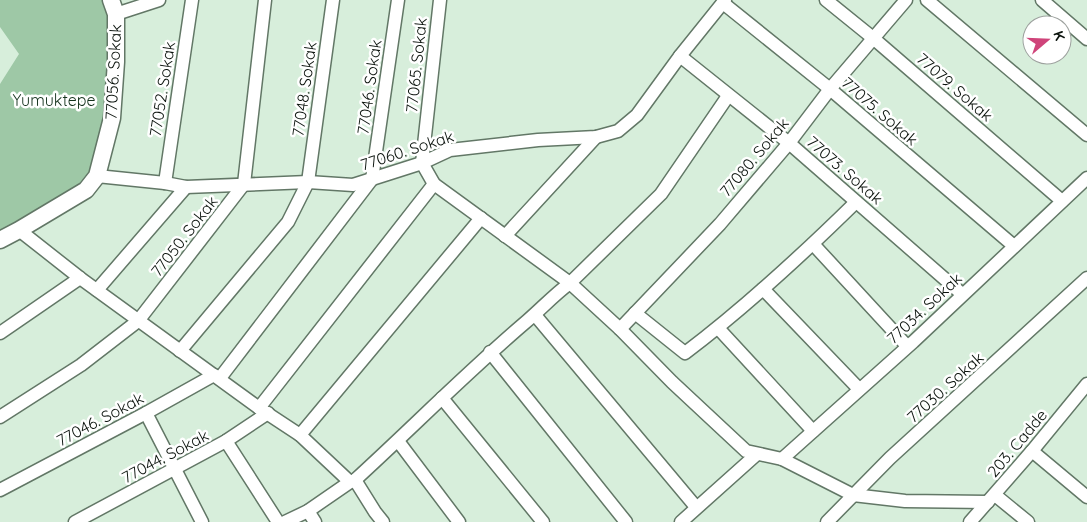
<svg xmlns="http://www.w3.org/2000/svg" width="1087" height="522" font-family="Quicksand,sans-serif">
  <style>
    .green { fill: #9ec8a6 }
    .lines { fill: none; stroke-linecap: round; stroke-linejoin: round }
    .minor-casing { stroke: #627766; stroke-width: 15 }
    .tertiary-casing { stroke: #627766; stroke-width: 19 }
    .minor { stroke: #fff; stroke-width: 12 }
    .tertiary { stroke: #fff; stroke-width: 16 }
    .labels { text-anchor: middle; dominant-baseline: central; stroke-width: 5; stroke-linejoin: round; paint-order: stroke }
    .street-label { font-size: 16px; fill: #0b130d; stroke: #fff }
    .park-label { font-size: 16px; fill: #14321c; stroke: #fff }
  </style>
  <rect width="100%" height="100%" fill="#d7eedb"/>
  <path class="green" d="M 0,0 L 105,0 L 107,7 L 110,40 L 109,97 L 92,171 L 85,182 L 0,234 L 0,84 L 19,54 L 0,27 Z"/>
  <g class="lines">
    <defs>
      <g id="minor">
        <path d="M 440,0 L 422,163 L 434,184 L 570,283 L 620,329 L 672,382 L 746,451 L 782,459 L 853,495 L 905,501 L 988,502"/>
        <path d="M 826,0 L 873,38 L 1062,201"/>
        <path d="M 927,0 L 1087,135"/>
        <path d="M 1042,0 L 1087,39"/>
        <path d="M 723,3 L 830,89 L 1014,246"/>
        <path d="M 116,14 L 159,0"/>
        <path d="M 680,56 L 789,143 L 962,294"/>
        <path d="M 97,176 L 165,183 L 186,187 L 308,182 L 353,185 L 422,163 L 450,150 L 538,140 L 596,137 L 618,131 L 637,115 L 680,56 L 725,0"/>
        <path d="M 165,183 L 192,0"/>
        <path d="M 19,230 L 80,278 L 259,408 L 300,435 L 350,482"/>
        <path d="M 505,236 L 596,137"/>
        <path d="M 813,244 L 907,346"/>
        <path d="M 763,289 L 859,389"/>
        <path d="M 97,290 L 186,187"/>
        <path d="M 635,313 L 685,353 C 746,307 802,255 856,202"/>
        <path d="M 535,315 L 696,507"/>
        <path d="M 718,328 L 813,431"/>
        <path d="M 620,329 L 720,224 L 789,143 L 830,89 L 906,0"/>
        <path d="M 0,333 L 80,278"/>
        <path d="M 180,351 L 288,222 L 308,182 L 333,0"/>
        <path d="M 490,352 L 626,522"/>
        <path d="M 220,378 L 372,179 L 398,0"/>
        <path d="M 442,398 L 543,522"/>
        <path d="M 259,408 L 434,184"/>
        <path d="M 146,413 L 202,522"/>
        <path d="M 0,417 L 81,365 L 138,321 L 244,184 L 265,0"/>
        <path d="M 300,435 L 481,218"/>
        <path d="M 226,441 L 278,522"/>
        <path d="M 398,441 L 459,522"/>
        <path d="M 1032,451 L 1087,497"/>
        <path d="M 782,459 L 913,342 L 1087,178"/>
        <path d="M 355,480 L 375,512 L 383,522"/>
        <path d="M 0,490 L 146,413 L 214,375"/>
        <path d="M 995,495 L 1028,522"/>
        <path d="M 308,511 L 315,522"/>
        <path d="M 75,522 L 226,441 L 268,413"/>
        <path d="M 285,522 L 308,511 L 350,482 L 355,480 C 413,427 467,372 527,321 C 542,308 555,294 570,283 L 661,194 L 728,96"/>
        <path d="M 681,522 L 757,454"/>
        <path d="M 827,522 L 890,458 L 1087,278"/>
        <path d="M 970,522 L 1032,451 L 1087,384"/>
      </g>
      <path id="tertiary" d="M 0,240 L 19,230 L 86,190 L 97,176 L 112,118 L 116,62 L 116,14 L 111,0"/>
    </defs>
    <use href="#minor" class="minor-casing"/>
    <use href="#tertiary" class="tertiary-casing"/>
    <use href="#minor" class="minor"/>
    <use href="#tertiary" class="tertiary"/>
  </g>
  <g class="labels">
    <g class="street-label">
      <text transform="translate(416 65) rotate(-84)">77065. Sokak</text>
      <text transform="translate(113 72) rotate(-87)">77056. Sokak</text>
      <text transform="translate(369 87) rotate(-82)">77046. Sokak</text>
      <text transform="translate(955 87) rotate(41)">77079. Sokak</text>
      <text transform="translate(162 89) rotate(-81)">77052. Sokak</text>
      <text transform="translate(304 89) rotate(-82)">77048. Sokak</text>
      <text transform="translate(880 111) rotate(41)">77075. Sokak</text>
      <text transform="translate(407 150) rotate(-18)">77060. Sokak</text>
      <text transform="translate(754 157) rotate(-50)">77080. Sokak</text>
      <text transform="translate(845 170) rotate(41)">77073. Sokak</text>
      <text transform="translate(184 236) rotate(-52)">77050. Sokak</text>
      <text transform="translate(924 308) rotate(-43)">77034. Sokak</text>
      <text transform="translate(945 387) rotate(-42)">77030. Sokak</text>
      <text transform="translate(100 419) rotate(-28)">77046. Sokak</text>
      <text transform="translate(1017 443) rotate(-50)">203. Cadde</text>
      <text transform="translate(165 456) rotate(-28)">77044. Sokak</text>
    </g>
    <g class="park-label">
      <text x="54" y="100">Yumuktepe</text>
    </g>
  </g>
  <g transform="translate(1047 40) rotate(71)"><circle r="24" fill="#ffffff" stroke="#9da19e"/>
  <path d="M0-4L9 19L0 12L-9 19Z" fill="#cf447a"/>
  <text y="-8" font-size="14" font-weight="bold" text-anchor="middle" fill="#0b130d">K</text>
  </g>
</svg>
